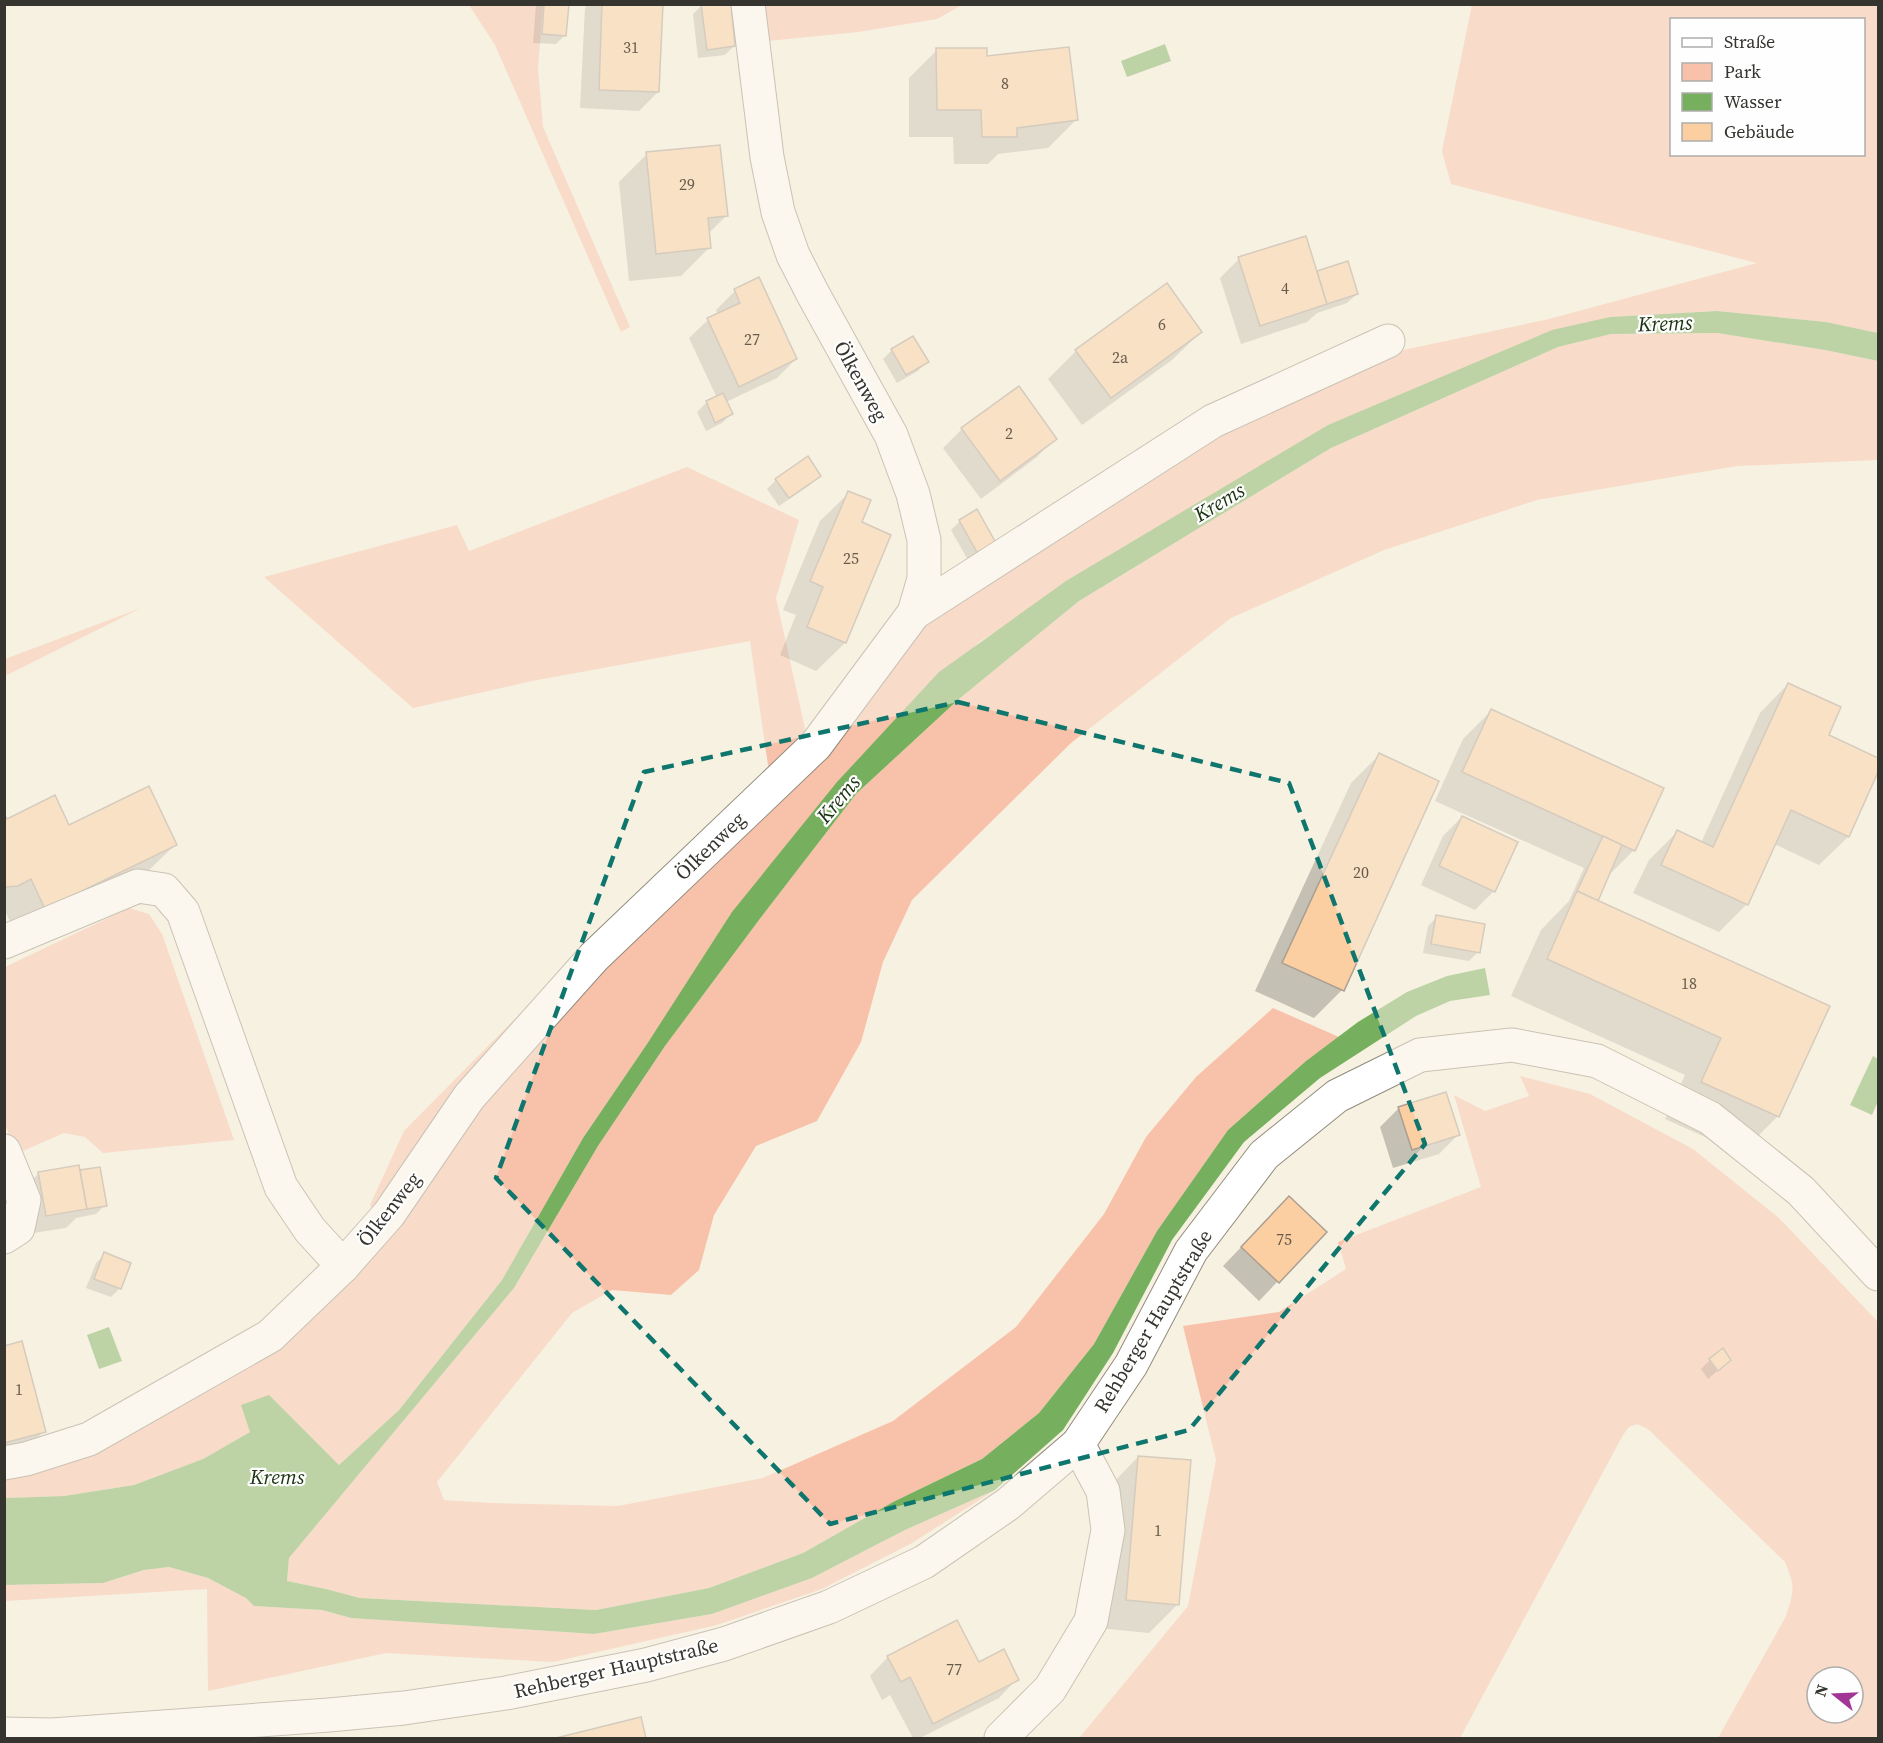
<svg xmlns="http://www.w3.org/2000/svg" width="1883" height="1743" font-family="'Source Serif 4',serif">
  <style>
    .green { fill: #f8c1aa; fill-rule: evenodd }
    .water { fill: #76b05e }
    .shadow { fill: #0003 }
    .building { fill: #fbcfa2; stroke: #ab9f93; stroke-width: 1.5 }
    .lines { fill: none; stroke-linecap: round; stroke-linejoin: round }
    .minor-casing { stroke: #928c7e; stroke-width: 35 }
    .major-casing { stroke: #928c7e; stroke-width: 35 }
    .minor { stroke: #fff; stroke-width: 33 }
    .major { stroke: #fff; stroke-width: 33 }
    .marked { fill: none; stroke: #0f766e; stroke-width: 4.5; stroke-dasharray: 12 8; stroke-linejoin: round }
    .labels { text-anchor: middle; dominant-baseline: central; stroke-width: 4.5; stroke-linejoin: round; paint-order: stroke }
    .number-label { font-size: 16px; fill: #675b4b }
    .street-label { font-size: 20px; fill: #36342e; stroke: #fefefe }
    .water-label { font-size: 21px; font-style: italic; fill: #1b3211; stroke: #fefefe }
  </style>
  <rect width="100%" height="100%" fill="#f7f1e1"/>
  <g class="green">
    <path d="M 469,5 L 543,5 L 538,68 L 543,127 L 630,327 L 621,332 L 495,45 Z"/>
    <path d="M 765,5 L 962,5 L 937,19 L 858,32 L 768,41 Z"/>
    <path d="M 1472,5 L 1878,5 L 1878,333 L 1826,322 L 1717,311 L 1610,317 L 1328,425 L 979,642 L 649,1041 L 583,1138 L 502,1280 L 399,1410 L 339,1465 L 269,1396 L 250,1432 L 203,1459 L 134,1485 L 64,1496 L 5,1498 L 4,1477 L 96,1451 L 386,1234 L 370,1205 L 404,1131 L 577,956 L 769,772 L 750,641 L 532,681 L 413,708 L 264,577 L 457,525 L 469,551 L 687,467 L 799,520 L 776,598 L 806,733 L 924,620 L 1221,431 L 1394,352 L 1549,319 L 1757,263 L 1451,184 L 1442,151 ZM 1672,20 L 1864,20 L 1864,154 L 1672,154 Z"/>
    <path d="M 1717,333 L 1825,350 L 1878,361 L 1878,460 L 1737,466 L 1537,500 L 1384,550 L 1231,618 L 1071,743 L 912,900 L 883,962 L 861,1042 L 817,1121 L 756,1146 L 714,1215 L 699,1270 L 671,1295 L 612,1290 L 572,1313 L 437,1482 L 444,1500 L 491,1503 L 618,1506 L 763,1478 L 893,1421 L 1016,1327 L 1104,1214 L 1146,1137 L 1196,1077 L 1273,1008 L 1339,1037 L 1306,1061 L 1228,1130 L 1157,1231 L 1094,1344 L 1039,1413 L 982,1459 L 893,1502 L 803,1553 L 709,1588 L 596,1610 L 360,1598 L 326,1589 L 287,1581 L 289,1558 L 514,1288 L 598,1146 L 665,1046 L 759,920 L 856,794 L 959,699 L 1079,601 L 1331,448 L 1558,347 L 1611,334 Z"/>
    <path d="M 141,608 L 5,676 L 5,659 Z"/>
    <path d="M 129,908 L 149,914 L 162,934 L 234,1140 L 103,1153 L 85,1137 L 64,1133 L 16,1154 L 5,1124 L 5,967 Z"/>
    <path d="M 1520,1076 L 1590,1094 L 1693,1149 L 1779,1218 L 1878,1322 L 1878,1735 L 1877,1738 L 1718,1738 L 1785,1618 C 1794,1592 1796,1588 1785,1562 L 1648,1429 L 1637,1424 L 1629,1427 L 1623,1435 L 1460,1738 L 1079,1738 L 1188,1606 L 1216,1460 L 1183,1326 L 1279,1312 L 1346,1269 L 1338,1242 L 1481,1187 L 1454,1095 L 1485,1111 L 1529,1096 ZM 1817,1677 L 1853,1677 L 1853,1713 L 1817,1713 Z"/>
    <path d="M 995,1490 L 912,1543 L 822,1589 L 717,1625 L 553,1662 L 386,1653 L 208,1691 L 207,1589 L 5,1601 L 5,1585 L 103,1583 L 144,1570 L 169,1567 L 208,1578 L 247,1598 L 254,1606 L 322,1610 L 351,1618 L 594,1634 L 712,1614 L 812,1578 L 905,1530 Z"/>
  </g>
  <g class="water">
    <path d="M 1165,44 L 1171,61 L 1127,77 L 1121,61 Z"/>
    <path d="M 1717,311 L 1826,322 L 1878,333 L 1878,361 L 1825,350 L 1717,333 L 1611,334 L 1558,347 L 1331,448 L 1079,601 L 959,699 L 856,794 L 759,920 L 665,1046 L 598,1146 L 514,1288 L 289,1558 L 287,1581 L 326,1589 L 360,1598 L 596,1610 L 709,1588 L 803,1553 L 893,1502 L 982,1459 L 1039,1413 L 1094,1344 L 1157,1231 L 1228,1130 L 1306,1061 L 1358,1022 L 1407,992 L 1447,976 L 1485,968 L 1490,995 L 1450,1001 L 1416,1016 L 1320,1078 L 1244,1142 L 1172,1240 L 1113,1353 L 1063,1430 L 995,1490 L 905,1530 L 812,1578 L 712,1614 L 594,1634 L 351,1618 L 322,1610 L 254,1606 L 246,1598 L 208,1578 L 169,1567 L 144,1570 L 103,1583 L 5,1585 L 5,1498 L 64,1496 L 134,1485 L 203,1459 L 250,1432 L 241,1405 L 269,1395 L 339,1465 L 399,1410 L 502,1280 L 583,1138 L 649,1041 L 732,912 L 837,782 L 939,672 L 1066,581 L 1328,425 L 1552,330 L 1610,317 Z"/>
    <path d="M 1873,1056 L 1878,1059 L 1878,1101 L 1872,1115 L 1850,1105 Z"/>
    <path d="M 109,1327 L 122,1361 L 99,1369 L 87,1335 Z"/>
  </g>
  <g class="shadow">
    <path d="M 536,4 L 567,4 L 565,35 L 556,44 L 533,43 Z"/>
    <path d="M 588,4 L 661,4 L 658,92 L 639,111 L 580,108 L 585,8 Z"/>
    <path d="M 702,5 L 734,46 L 725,55 L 698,58 L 693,14 Z"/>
    <path d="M 937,50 L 985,58 L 1076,120 L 1048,148 L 998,154 L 988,164 L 954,164 L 953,137 L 909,137 L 909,78 Z"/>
    <path d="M 647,154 L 726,216 L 708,234 L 709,248 L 681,276 L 629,281 L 619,182 Z"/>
    <path d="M 1239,259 L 1316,274 L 1318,273 L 1357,294 L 1347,303 L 1317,313 L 1307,322 L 1241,344 L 1220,278 Z"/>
    <path d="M 758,279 L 796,359 L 777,378 L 726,402 L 731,414 L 722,423 L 706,431 L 697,412 L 706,403 L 717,398 L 689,338 L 708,320 L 718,315 L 716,310 L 735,291 Z"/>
    <path d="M 1201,332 L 1172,360 L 1082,425 L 1048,379 L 1076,351 Z"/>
    <path d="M 892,350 L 927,361 L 918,371 L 897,383 L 883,359 Z"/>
    <path d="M 962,429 L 1055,438 L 1037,457 L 981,499 L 943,448 Z"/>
    <path d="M 819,476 L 810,485 L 779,506 L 767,489 L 776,480 Z"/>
    <path d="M 849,493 L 860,523 L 889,536 L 845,643 L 816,671 L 780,655 L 796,615 L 783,610 L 820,521 Z"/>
    <path d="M 960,521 L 995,543 L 969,562 L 951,530 Z"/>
    <path d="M 1788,684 L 1827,736 L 1878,760 L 1878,769 L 1848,837 L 1819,865 L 1774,844 L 1747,904 L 1719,932 L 1633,893 L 1649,860 L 1677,832 L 1701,843 L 1760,713 Z"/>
    <path d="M 1491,711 L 1634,850 L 1607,877 L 1596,901 L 1828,1007 L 1778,1116 L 1741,1153 L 1665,1119 L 1685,1075 L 1511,996 L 1541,930 L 1569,901 L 1584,868 L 1435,801 L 1463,739 Z"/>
    <path d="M 1379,755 L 1342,990 L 1314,1018 L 1255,991 L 1351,783 Z"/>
    <path d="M 1462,817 L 1494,891 L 1475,910 L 1421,885 L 1443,836 Z"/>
    <path d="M 4,818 L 6,821 L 68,828 L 176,844 L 147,872 L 17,936 L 4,909 Z"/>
    <path d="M 1437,917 L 1478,952 L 1469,961 L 1423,953 L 1428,926 Z"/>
    <path d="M 1399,1108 L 1458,1135 L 1439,1154 L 1393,1168 L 1380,1127 Z"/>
    <path d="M 81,1171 L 105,1205 L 96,1214 L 76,1218 L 66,1228 L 27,1234 L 20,1192 L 39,1173 L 79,1173 Z"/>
    <path d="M 1270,1217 L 1325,1232 L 1259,1301 L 1223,1266 Z"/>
    <path d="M 105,1254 L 120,1288 L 111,1297 L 86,1288 L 96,1263 Z"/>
    <path d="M 4,1347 L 44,1431 L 16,1460 L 4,1463 Z"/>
    <path d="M 1710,1360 L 1730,1360 L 1708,1379 L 1701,1369 Z"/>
    <path d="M 1138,1457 L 1178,1604 L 1149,1633 L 1098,1628 L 1110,1486 Z"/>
    <path d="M 888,1657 L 978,1664 L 1017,1679 L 999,1698 L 920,1738 L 913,1738 L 890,1695 L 882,1700 L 870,1676 Z"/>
    <path d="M 640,1718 L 645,1738 L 559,1738 Z"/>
  </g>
  <g class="building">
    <path d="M 544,4 L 569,4 L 566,36 L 542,34 Z"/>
    <path d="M 602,4 L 663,4 L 659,92 L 599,90 Z"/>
    <path d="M 701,4 L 731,4 L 735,46 L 707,50 Z"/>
    <path d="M 1069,47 L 1078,120 L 1017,128 L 1017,137 L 982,137 L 981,110 L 937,110 L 936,48 L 987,48 L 987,56 Z"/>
    <path d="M 720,145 L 728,216 L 708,218 L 711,248 L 656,254 L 646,152 Z"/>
    <path d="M 1306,236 L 1327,304 L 1260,326 L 1238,257 Z"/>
    <path d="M 1348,261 L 1358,294 L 1327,304 L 1317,271 Z"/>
    <path d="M 759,277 L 797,359 L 739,387 L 707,318 L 740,303 L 734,289 Z"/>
    <path d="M 1167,283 L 1202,332 L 1111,398 L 1075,350 Z"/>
    <path d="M 913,336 L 929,362 L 906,375 L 891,349 Z"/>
    <path d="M 1019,386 L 1057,439 L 1000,481 L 961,428 Z"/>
    <path d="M 723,393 L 733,414 L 715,423 L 706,401 Z"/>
    <path d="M 808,456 L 821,476 L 789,498 L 775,479 Z"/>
    <path d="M 848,491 L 871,500 L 862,522 L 891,535 L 846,643 L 807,627 L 823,587 L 810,581 Z"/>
    <path d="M 977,509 L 996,543 L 978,554 L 959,520 Z"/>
    <path d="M 1788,683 L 1841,707 L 1829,735 L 1878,758 L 1878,772 L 1849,837 L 1791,810 L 1748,905 L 1661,865 L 1677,830 L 1713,847 Z"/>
    <path d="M 1491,709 L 1664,788 L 1635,851 L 1462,772 Z"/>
    <path d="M 1379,753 L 1439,781 L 1344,991 L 1282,963 Z"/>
    <path d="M 149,786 L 177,845 L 45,909 L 31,879 L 18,886 L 4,887 L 4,814 L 7,819 L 55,795 L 69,825 Z"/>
    <path d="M 1462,816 L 1518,842 L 1495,892 L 1439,866 Z"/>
    <path d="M 1603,836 L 1622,845 L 1598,901 L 1577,891 Z"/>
    <path d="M 1577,891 L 1830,1006 L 1779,1117 L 1701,1082 L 1721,1038 L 1547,959 Z"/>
    <path d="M 1436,915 L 1485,924 L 1480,953 L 1431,944 Z"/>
    <path d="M 1446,1092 L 1460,1135 L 1412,1150 L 1398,1107 Z"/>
    <path d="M 79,1165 L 87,1209 L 46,1216 L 38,1172 Z"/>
    <path d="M 100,1167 L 107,1206 L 87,1209 L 80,1170 Z"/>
    <path d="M 1289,1196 L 1327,1232 L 1279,1283 L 1241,1247 Z"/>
    <path d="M 104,1252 L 131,1263 L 121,1289 L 94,1279 Z"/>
    <path d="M 22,1341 L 46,1432 L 4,1443 L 4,1346 Z"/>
    <path d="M 1723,1348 L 1731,1360 L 1718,1371 L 1709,1359 Z"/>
    <path d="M 1138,1456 L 1191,1460 L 1179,1605 L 1126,1600 Z"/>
    <path d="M 957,1620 L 979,1662 L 1004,1649 L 1019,1680 L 933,1724 L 910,1677 L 901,1682 L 887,1656 Z"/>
    <path d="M 641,1717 L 646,1738 L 556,1738 Z"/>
  </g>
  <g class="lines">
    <defs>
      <g id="minor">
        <path d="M 914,613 L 1213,421 L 1388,341"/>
        <path d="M 4,942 L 138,886 L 164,890 L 183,912 L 281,1187 L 310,1230 L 343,1266"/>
        <path d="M 4,1151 L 24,1200 L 18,1228 L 4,1237"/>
        <path d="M 4,1463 L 26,1459 L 89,1439 L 270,1336 L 343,1266 L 389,1214 L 469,1097 L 594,957 L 816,745 L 914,613 L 924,579 L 924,540 L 913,494 L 891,435 L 813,294 L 793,255 L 778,212 L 767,157 L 748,4"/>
        <path d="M 1001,1738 L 1050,1689 L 1091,1621 L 1108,1530 L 1103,1491 L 1078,1444"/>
      </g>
      <path id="major" d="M 4,1734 L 52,1735 L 329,1715 L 404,1708 L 506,1693 L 646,1665 L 724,1644 L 829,1607 L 924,1562 L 1008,1504 L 1078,1444 L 1131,1365 L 1191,1251 L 1264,1155 L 1337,1096 L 1420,1055 L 1512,1045 L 1597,1061 L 1710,1118 L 1801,1191 L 1878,1274"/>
    </defs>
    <use href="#minor" class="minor-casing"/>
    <use href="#major" class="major-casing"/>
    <use href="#minor" class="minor"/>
    <use href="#major" class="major"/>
  </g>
  <path d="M0 0H1883V1743H0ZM 958,702 L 1289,783 L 1425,1144 L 1189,1430 L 830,1524 L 496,1178 L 644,772 Z" fill="#f7f1e1" fill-opacity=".55" fill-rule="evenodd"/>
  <path class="marked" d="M 958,702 L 1289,783 L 1425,1144 L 1189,1430 L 830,1524 L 496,1178 L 644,772 Z"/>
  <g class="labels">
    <g class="number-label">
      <text x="631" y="47">31</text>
      <text x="1005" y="83">8</text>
      <text x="687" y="184">29</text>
      <text x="1285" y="288">4</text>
      <text x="1162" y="324">6</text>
      <text x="752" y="339">27</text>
      <text x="1120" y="357">2a</text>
      <text x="1009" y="433">2</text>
      <text x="851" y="558">25</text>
      <text x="1361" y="872">20</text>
      <text x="1689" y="983">18</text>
      <text x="1284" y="1239">75</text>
      <text x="19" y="1389">1</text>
      <text x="1158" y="1530">1</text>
      <text x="954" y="1669">77</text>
    </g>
    <g class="street-label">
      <text transform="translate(861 381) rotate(61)">Ölkenweg</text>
      <text transform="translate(710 846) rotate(-44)">Ölkenweg</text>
      <text transform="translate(389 1209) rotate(-52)">Ölkenweg</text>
      <text transform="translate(1153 1321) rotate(-59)">Rehberger Hauptstraße</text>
      <text transform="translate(616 1668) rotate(-13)">Rehberger Hauptstraße</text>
    </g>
    <g class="water-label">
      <text transform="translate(1665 323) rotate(-2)">Krems</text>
      <text transform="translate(1219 502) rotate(-31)">Krems</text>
      <text transform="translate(838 799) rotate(-50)">Krems</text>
      <text x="277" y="1476">Krems</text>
    </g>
  </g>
  <rect width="1883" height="1743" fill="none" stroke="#36342e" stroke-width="12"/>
  <rect x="1670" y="18" width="195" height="138" fill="#fefefe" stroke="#aeadab" stroke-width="1.5"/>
  <rect x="1682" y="38" width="30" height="9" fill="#ffffff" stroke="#aeadab" stroke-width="1.5"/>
  <text x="1724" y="48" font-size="18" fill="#36342e">Straße</text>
  <rect x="1682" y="63" width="30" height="18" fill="#f8c1aa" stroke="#aeadab" stroke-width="1.5"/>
  <text x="1724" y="78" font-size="18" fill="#36342e">Park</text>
  <rect x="1682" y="93" width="30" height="18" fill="#76b05e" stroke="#aeadab" stroke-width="1.5"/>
  <text x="1724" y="108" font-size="18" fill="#36342e">Wasser</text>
  <rect x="1682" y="123" width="30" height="18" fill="#fbcfa2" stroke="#aeadab" stroke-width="1.5"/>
  <text x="1724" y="138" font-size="18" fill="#36342e">Gebäude</text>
  <g transform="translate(1835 1695) rotate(288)"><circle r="28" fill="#fefefe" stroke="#aeadab" stroke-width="1.5"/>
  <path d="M0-4.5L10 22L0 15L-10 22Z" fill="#a23696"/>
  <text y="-9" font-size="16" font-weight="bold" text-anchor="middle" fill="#36342e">N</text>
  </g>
</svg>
